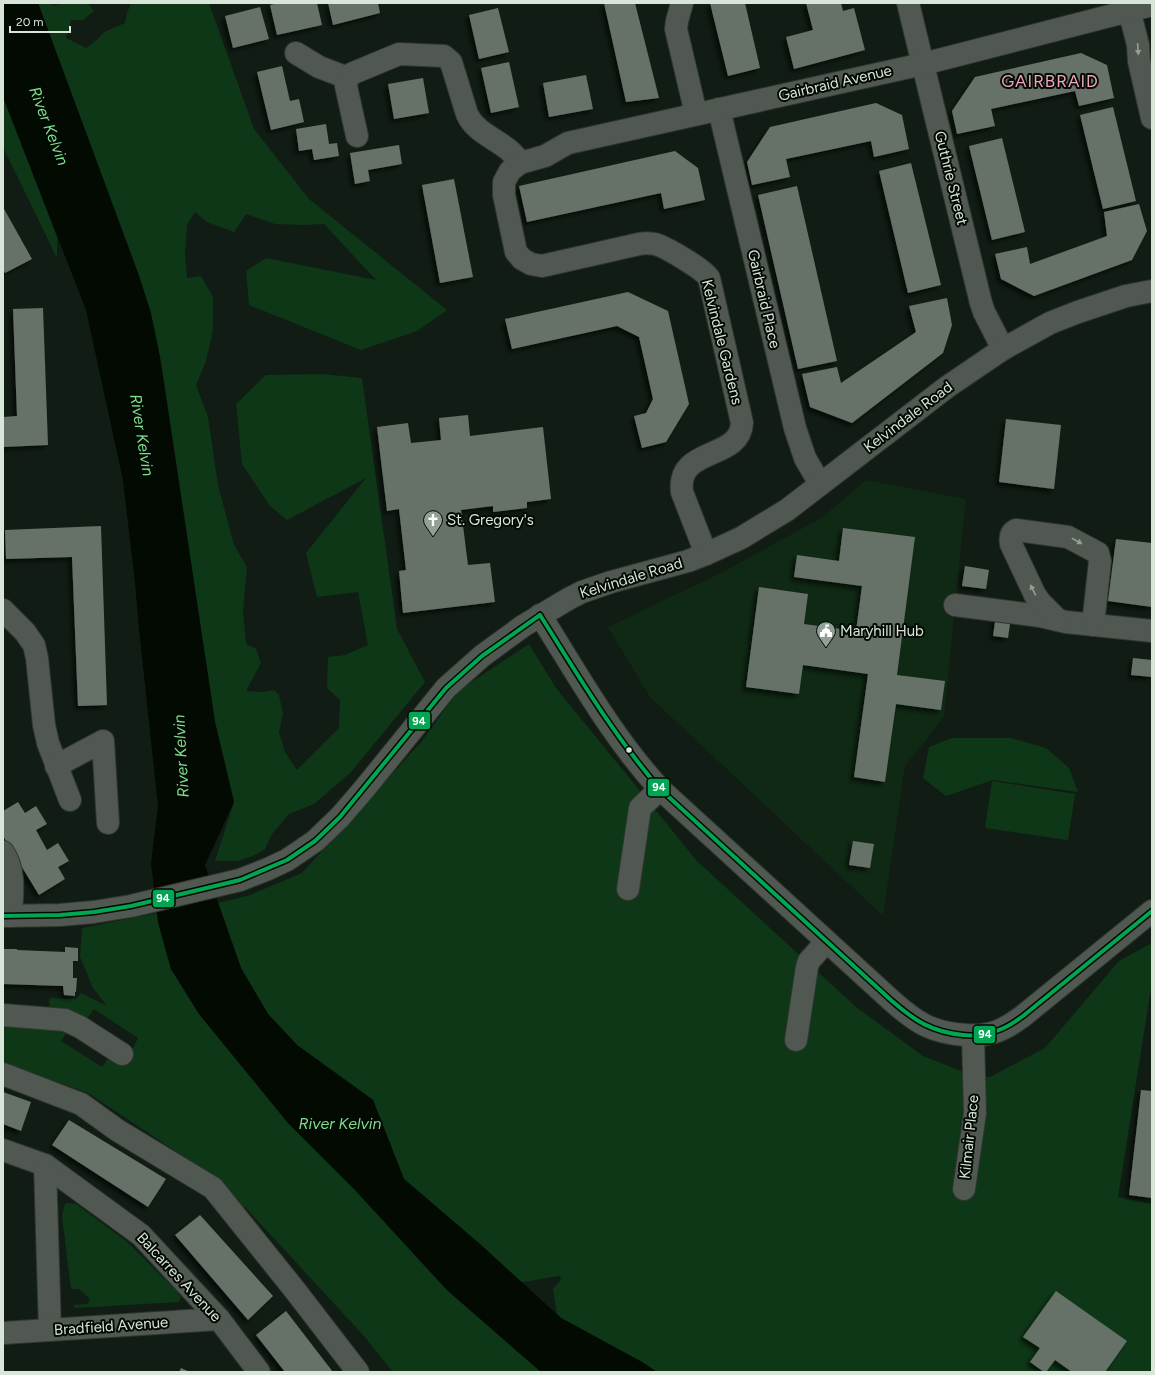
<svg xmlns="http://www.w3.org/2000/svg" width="1155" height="1375" font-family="Figtree,sans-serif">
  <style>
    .built { fill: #0f2914 }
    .green { fill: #0e3717 }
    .water { fill: #020a02 }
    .building { fill: #667168; filter: url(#shadow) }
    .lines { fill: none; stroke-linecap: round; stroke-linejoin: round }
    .minor-casing { stroke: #2f3730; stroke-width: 24 }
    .minor { stroke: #505851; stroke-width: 22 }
    .bus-1-casing { stroke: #030903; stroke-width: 7 }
    .bus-1 { stroke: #00a651; stroke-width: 4 }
    .oneway { fill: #949e95 }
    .bus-dot { fill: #d8e5d9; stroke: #030903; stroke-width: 1.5 }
    .labels { text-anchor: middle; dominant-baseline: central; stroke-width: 4; stroke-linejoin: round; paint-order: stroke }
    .street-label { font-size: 15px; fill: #d8e5d9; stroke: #030903 }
    .poi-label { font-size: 15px; fill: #d8e5d9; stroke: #030903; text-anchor: start }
    .water-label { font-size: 16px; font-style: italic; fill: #7edf8b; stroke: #030903 }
    .quarter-label { font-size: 17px; letter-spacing: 1px; fill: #f3a3bf; stroke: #030903 }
    .line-badge { stroke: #030903; stroke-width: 1.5 }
    .badge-label { font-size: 11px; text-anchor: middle; font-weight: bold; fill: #fff }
  </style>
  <defs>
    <filter id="shadow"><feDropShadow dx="-3.5" dy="3.5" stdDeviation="2" flood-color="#0009"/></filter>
  </defs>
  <rect width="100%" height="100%" fill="#111d14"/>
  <path class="built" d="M 866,480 L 966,499 L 944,717 L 905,766 L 883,916 L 650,697 L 608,627 L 721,573 L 823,517 Z"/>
  <g class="green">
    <path d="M 38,3 L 51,3 L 53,6 L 62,3 L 88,3 L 94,11 L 83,20 L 71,20 L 66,38 L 86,48 L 98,39 L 104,32 L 125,23 L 127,13 L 131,3 L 209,3 L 254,129 L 309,199 L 447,310 L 417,331 L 361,350 L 249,305 L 246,271 L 266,258 L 376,280 L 324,224 L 303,225 L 275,224 L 246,214 L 234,232 L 207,222 L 195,212 L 187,225 L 185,254 L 187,278 L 201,276 L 213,297 L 213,330 L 206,361 L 196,385 L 208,417 L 218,485 L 234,545 L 247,567 L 243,611 L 246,644 L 256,649 L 261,663 L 246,691 L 261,692 L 274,690 L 279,695 L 283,714 L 279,732 L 285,752 L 297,770 L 339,728 L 340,700 L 327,688 L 328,657 L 345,655 L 368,645 L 358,592 L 317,597 L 306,553 L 366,478 L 287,520 L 270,506 L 242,464 L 236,404 L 266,375 L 322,374 L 362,378 L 397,629 L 425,682 L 351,772 L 314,804 L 289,814 L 272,834 L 265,849 L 253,856 L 238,861 L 215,861 L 234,802 L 215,722 L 164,381 C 158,344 150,308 138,273 Z"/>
    <path d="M 3,97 L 57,237 L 57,258 L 3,147 Z"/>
    <path d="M 529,644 L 556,688 L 697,861 L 856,1007 L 923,1056 L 969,1074 L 990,1077 L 1045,1048 L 1119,961 L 1152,943 L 1152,982 L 1118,1197 L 1152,1204 L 1152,1372 L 657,1372 L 642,1362 L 561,1318 L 557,1314 L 553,1289 L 561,1280 L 560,1276 C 547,1277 535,1281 521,1282 L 481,1245 L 404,1179 L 373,1100 L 297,1045 L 268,1014 L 241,968 L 218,903 L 250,895 L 302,873 L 422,741 L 458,691 Z"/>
    <path d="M 952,738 L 1011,738 L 1046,748 L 1069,768 L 1078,792 L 993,780 L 946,796 L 923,778 L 929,747 Z"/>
    <path d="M 992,781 L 1075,794 L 1068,840 L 985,828 Z"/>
    <path d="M 157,913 L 158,922 L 171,969 L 199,1014 L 288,1123 L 355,1190 L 447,1290 L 541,1372 L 393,1372 L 364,1336 L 245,1207 L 238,1209 L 207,1172 L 88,1093 L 3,1062 L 3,1022 L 54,1028 L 67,1032 L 61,1041 L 102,1067 L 109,1057 L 125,1065 L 138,1038 L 94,1009 L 85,1021 L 50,1012 L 49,998 L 76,999 L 81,993 L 107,1006 L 93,988 L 80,957 L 82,928 Z"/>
    <path d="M 66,1203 L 76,1204 L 126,1241 L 176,1290 L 181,1297 L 179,1302 L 75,1308 L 73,1305 L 88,1304 L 90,1299 L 79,1289 L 71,1289 L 62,1216 L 64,1207 Z"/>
  </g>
  <path class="water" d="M 3,3 L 38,3 L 138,273 L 151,313 L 160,357 L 215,722 L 234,802 L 205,865 L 241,968 L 268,1014 L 297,1045 L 373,1100 L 404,1179 L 481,1245 L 561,1318 L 642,1362 L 657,1372 L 541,1372 L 447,1290 L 355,1190 L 288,1123 L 199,1014 L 171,969 L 158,922 L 151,863 L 158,806 L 139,629 L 135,583 L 123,480 L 86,310 L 3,97 Z"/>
  <g class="building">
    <path d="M 278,3 L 317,3 L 322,25 L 277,35 L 270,5 Z"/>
    <path d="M 328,3 L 378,3 L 380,13 L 333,25 Z"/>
    <path d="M 604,3 L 635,3 L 659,98 L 626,102 Z"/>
    <path d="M 710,3 L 745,3 L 760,68 L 728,76 Z"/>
    <path d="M 806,3 L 841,3 L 843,11 L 854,8 L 865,50 L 794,69 L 786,37 L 813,30 Z"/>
    <path d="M 260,7 L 269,39 L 233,48 L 225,16 Z"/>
    <path d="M 498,8 L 509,52 L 479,59 L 469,15 Z"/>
    <path d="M 1081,53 L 1107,65 L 1114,98 L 1079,106 L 1075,91 L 991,109 L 995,126 L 957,134 L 952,111 L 975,77 Z"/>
    <path d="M 509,62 L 519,107 L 491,113 L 481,68 Z"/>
    <path d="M 282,66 L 290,101 L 299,99 L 304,122 L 271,130 L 257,72 Z"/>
    <path d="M 586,75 L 593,109 L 549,117 L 543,83 Z"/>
    <path d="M 423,78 L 429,113 L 394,119 L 388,84 Z"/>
    <path d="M 876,103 L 902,115 L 909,149 L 874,157 L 871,141 L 786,159 L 790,177 L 752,185 L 747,162 L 770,127 Z"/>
    <path d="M 1113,107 L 1136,201 L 1103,209 L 1080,115 Z"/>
    <path d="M 326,124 L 329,144 L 337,143 L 339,156 L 314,160 L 312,149 L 299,151 L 296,129 Z"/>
    <path d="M 1002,138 L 1025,232 L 992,240 L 969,146 Z"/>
    <path d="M 399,145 L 402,164 L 368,170 L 370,181 L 355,184 L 350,153 Z"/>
    <path d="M 675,151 L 698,168 L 705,200 L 664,209 L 661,193 L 527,222 L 519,186 Z"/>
    <path d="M 911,163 L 941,285 L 908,293 L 879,171 Z"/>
    <path d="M 454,179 L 473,277 L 440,283 L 422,185 Z"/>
    <path d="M 797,186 L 837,361 L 798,369 L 758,195 Z"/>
    <path d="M 1139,204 L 1147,231 L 1132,260 L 1034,296 L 1001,279 L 995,254 L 1027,247 L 1030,264 L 1107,236 L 1104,212 Z"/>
    <path d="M 3,207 L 32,259 L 5,273 L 3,269 Z"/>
    <path d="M 628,292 L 668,311 L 689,404 L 666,442 L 642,448 L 634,416 L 646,413 L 653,399 L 639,337 L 617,326 L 512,349 L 505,319 Z"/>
    <path d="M 947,298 L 952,325 L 943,353 L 852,423 L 810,407 L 802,374 L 837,367 L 841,383 L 916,332 L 909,306 Z"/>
    <path d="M 43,308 L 48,445 L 3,447 L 3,417 L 17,416 L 13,309 Z"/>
    <path d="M 468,415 L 470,436 L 543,427 L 551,499 L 527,502 L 527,508 L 493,512 L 493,506 L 461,510 L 468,565 L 490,563 L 495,602 L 403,613 L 399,571 L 406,570 L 399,509 L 387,511 L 377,427 L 408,423 L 411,443 L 441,440 L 439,418 Z"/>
    <path d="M 1006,419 L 1061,425 L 1054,489 L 999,482 Z"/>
    <path d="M 101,526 L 107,705 L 78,706 L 72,557 L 6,559 L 5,530 Z"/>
    <path d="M 843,528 L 915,537 L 897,675 L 945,681 L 941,710 L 896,704 L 885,782 L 854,777 L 868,674 L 803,665 L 799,694 L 746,687 L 759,587 L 808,594 L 804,624 L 856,631 L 862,586 L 794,577 L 797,555 L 839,561 Z"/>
    <path d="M 1116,539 L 1152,543 L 1152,607 L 1108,601 Z"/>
    <path d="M 965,566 L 989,570 L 986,589 L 962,586 Z"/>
    <path d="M 996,615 L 1011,617 L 1008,638 L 993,636 Z"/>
    <path d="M 1133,658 L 1152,660 L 1152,677 L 1131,675 Z"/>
    <path d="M 18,802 L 25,813 L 36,806 L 47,824 L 36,830 L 47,850 L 58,843 L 69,861 L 58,867 L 65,879 L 39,895 L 3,836 L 3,811 Z"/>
    <path d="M 853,841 L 874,844 L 870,868 L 849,865 Z"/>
    <path d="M 65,947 L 78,948 L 78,961 L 73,961 L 73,978 L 77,978 L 76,992 L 75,992 L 75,996 L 64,995 L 63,986 L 3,984 L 3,949 L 17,949 L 17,950 L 65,952 Z"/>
    <path d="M 1141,1090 L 1152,1091 L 1152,1198 L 1129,1195 Z"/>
    <path d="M 3,1092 L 31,1102 L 21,1131 L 3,1124 Z"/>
    <path d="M 69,1120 L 166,1179 L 148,1207 L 52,1145 Z"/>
    <path d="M 200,1215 L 273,1296 L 248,1320 L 175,1235 Z"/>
    <path d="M 1056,1291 L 1127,1341 L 1105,1372 L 1072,1372 L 1055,1360 L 1046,1372 L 1044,1372 L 1030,1362 L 1040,1348 L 1023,1337 Z"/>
    <path d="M 286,1311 L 333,1372 L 285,1372 L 256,1335 Z"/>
    <path d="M 181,1368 L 190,1372 L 179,1372 Z"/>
  </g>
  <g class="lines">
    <defs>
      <g id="minor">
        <path d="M 682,3 L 677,21 L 676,29 L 696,114"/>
        <path d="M 908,3 L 981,303 L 984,312 L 1003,349"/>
        <path d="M 1125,3 L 1133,25 L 1138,45 L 1139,61 L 1152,118"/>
        <path d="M 296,53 L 319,67 L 348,78"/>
        <path d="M 719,109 L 795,428 L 805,458 L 820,484"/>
        <path d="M 357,136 L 346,86 L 347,80 L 351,74 L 399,54 L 444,56 L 451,62 L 467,114 C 477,137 508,141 520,163"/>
        <path d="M 706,554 L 682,492 C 676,446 740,461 742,423 L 709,278 C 703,269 666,247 655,244 C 649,243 644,243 639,244 L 542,266 L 531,264 L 522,259 L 516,252 L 504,195 L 504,182 L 510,171 L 520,163 L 545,156 L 568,143 L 923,64 L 1152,5"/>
        <path d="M 955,605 L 1040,616 L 1066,622 L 1152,631"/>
        <path d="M 3,610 L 25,632 L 34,645 L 37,658 L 44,725 L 48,743 L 70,800"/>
        <path d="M 540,615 C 578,675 612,737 660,789 L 892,1001 C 917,1023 932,1033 966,1035 C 990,1037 1004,1030 1023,1016 L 1152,911"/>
        <path d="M 1058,620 L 1040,602 L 1035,595 L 1011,544 C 1010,538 1010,533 1016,530 L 1068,537 L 1098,553 L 1100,561 L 1093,625"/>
        <path d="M 56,766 L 103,741 L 108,823"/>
        <path d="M 3,852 C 16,871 12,894 11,916"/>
        <path d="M 628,889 L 640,808 L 660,789"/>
        <path d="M 3,916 L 60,915 L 94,912 L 131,906 L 240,880 L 268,869 L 287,860 L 315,841 L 340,817 L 365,788 L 446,688 L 482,656 L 523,626 L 570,598 L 582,592 L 611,582 L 688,561 L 706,554 L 741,538 L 787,510 L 947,387 L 1003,349 L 1050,323 L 1078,312 L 1126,296 L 1152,291"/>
        <path d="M 3,1015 L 65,1020 L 80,1027 L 122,1054"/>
        <path d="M 796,1040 L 807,967 L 809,961 L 826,942"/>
        <path d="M 3,1074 L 81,1104 L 117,1130 L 213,1188 L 294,1289 L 358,1372"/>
        <path d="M 3,1150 L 45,1165 L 141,1235 L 219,1319 L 259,1372"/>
        <path d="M 45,1165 L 50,1330"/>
        <path d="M 964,1189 L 975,1113 L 973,1036"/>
        <path d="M 3,1333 L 219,1319"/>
      </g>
    </defs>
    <use href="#minor" class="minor-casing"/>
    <use href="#minor" class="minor"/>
    <defs>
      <g id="bus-1">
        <path d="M 540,615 C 578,675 613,735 660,789 L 892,1001 C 915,1021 932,1032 963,1035 C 974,1036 986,1035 996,1031 C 1006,1028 1015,1022 1023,1016 L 1152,911"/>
        <path d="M 3,916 L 60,915 L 94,912 L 131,906 L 240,880 L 287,860 L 315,841 L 340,817 L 446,688 L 482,656 L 540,615"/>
      </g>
    </defs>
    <use href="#bus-1" class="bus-1-casing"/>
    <use href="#bus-1" class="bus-1"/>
  </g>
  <defs><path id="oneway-solid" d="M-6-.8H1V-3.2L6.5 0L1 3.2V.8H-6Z"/></defs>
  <g class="oneway">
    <use href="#oneway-solid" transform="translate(1138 49) rotate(86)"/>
    <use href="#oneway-solid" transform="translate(1077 541) rotate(29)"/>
    <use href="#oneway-solid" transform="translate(1033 590) rotate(-117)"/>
  </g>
  <defs>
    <symbol id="church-pin" viewBox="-11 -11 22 30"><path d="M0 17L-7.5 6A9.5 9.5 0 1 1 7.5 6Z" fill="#929f94" stroke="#030903"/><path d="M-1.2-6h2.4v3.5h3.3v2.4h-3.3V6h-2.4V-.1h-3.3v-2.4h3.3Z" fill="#fff"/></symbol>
    <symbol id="civic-pin" viewBox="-11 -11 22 30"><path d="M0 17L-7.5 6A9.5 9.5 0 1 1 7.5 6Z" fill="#929f94" stroke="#030903"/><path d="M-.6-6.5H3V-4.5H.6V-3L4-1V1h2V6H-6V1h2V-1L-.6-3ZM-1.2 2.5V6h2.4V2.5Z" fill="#fff"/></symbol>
  </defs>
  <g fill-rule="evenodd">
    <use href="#church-pin" x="422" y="509" width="22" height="30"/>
    <use href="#civic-pin" x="815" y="620" width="22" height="30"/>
  </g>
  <circle class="bus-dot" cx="629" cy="750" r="3.5"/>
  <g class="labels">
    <g class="street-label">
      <text transform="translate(835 83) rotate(-13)">Gairbraid Avenue</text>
      <text transform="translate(951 178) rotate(76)">Guthrie Street</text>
      <text transform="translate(764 299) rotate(77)">Gairbraid Place</text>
      <text transform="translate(722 342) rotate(76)">Kelvindale Gardens</text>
      <text transform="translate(908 417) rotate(-37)">Kelvindale Road</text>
      <text transform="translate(631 578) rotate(-17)">Kelvindale Road</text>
      <text transform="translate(969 1137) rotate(-84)">Kilmair Place</text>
      <text transform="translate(179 1277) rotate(47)">Balcarres Avenue</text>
      <text transform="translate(111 1326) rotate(-4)">Bradfield Avenue</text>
    </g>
    <g class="poi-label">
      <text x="447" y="520">St. Gregory's</text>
      <text x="840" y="631">Maryhill Hub</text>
    </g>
    <g class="water-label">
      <text transform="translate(49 126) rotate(69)">River Kelvin</text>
      <text transform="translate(142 435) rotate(81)">River Kelvin</text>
      <text transform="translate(181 756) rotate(-93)">River Kelvin</text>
      <text x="340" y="1123">River Kelvin</text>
    </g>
    <g class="quarter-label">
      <text x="1050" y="81">GAIRBRAID</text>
    </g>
  </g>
  <g class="line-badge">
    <rect x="408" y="711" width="23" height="19" rx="4" fill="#00a651"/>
    <rect x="647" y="778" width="23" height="19" rx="4" fill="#00a651"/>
    <rect x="152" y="889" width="23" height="19" rx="4" fill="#00a651"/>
    <rect x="973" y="1025" width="23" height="19" rx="4" fill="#00a651"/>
  </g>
  <g class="badge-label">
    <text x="419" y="725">94</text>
    <text x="659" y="791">94</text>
    <text x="163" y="902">94</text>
    <text x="985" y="1038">94</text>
  </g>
  <rect width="1155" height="1375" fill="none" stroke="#d8e5d9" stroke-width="8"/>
  <path d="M10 26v6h60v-6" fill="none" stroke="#d8e5d9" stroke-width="2"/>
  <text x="16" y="26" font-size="12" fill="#d8e5d9" stroke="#030903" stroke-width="3" paint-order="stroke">20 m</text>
</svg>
